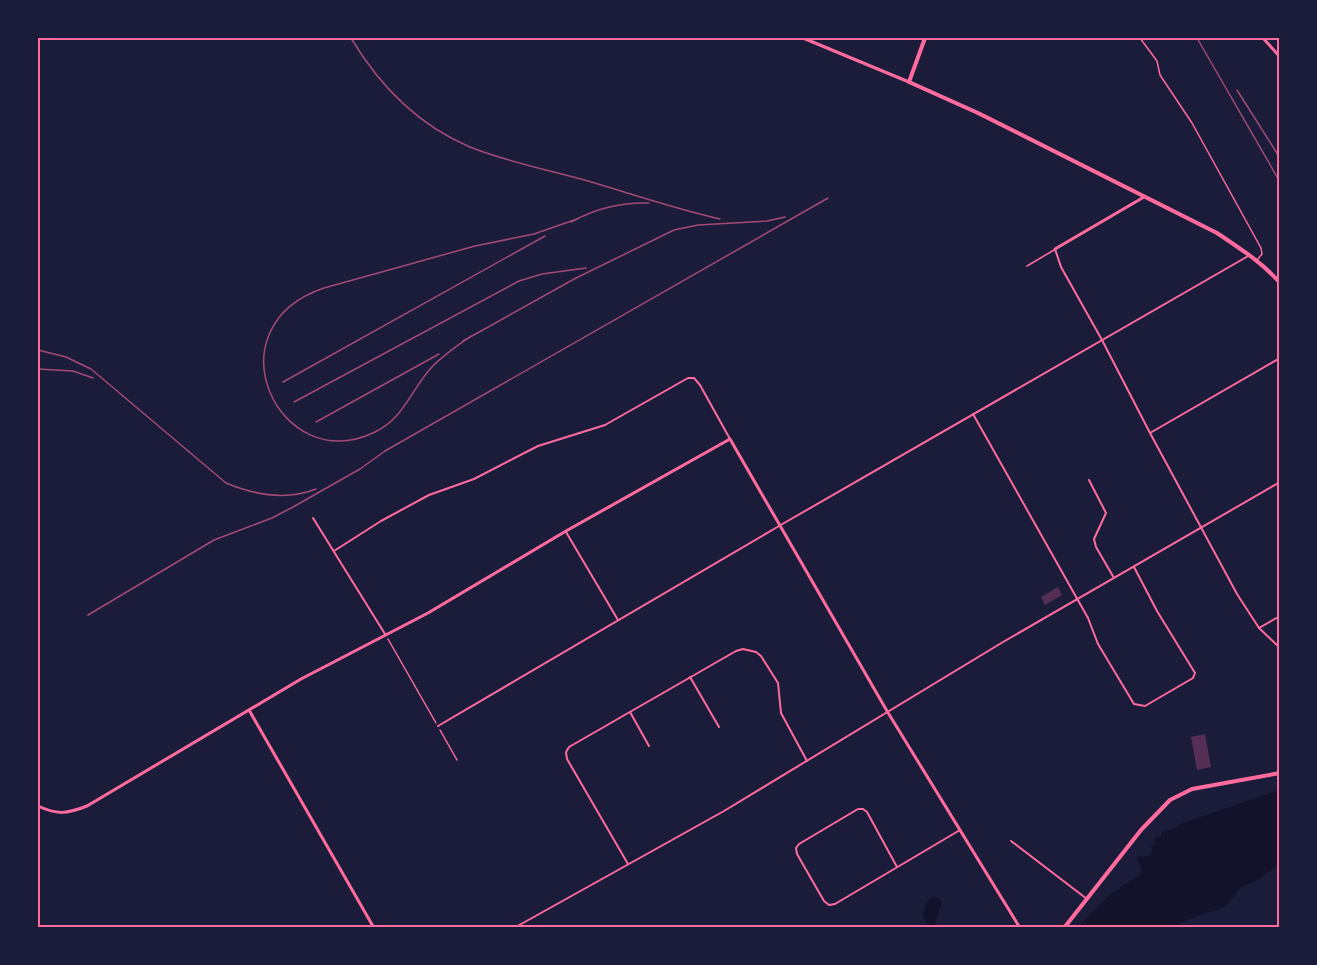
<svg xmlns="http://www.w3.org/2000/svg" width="1317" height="965" font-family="'IBM Plex Sans',sans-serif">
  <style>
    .water { fill: #12122b }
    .building { fill: #542f53 }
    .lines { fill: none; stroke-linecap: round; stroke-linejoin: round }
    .path { stroke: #ff6b9d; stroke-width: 1.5 }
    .service { stroke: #ff6b9d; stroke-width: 1.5 }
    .minor { stroke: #ff6b9d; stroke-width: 2 }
    .tertiary { stroke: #ff6b9d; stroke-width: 3 }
    .secondary { stroke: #ff6b9d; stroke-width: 4 }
    .rail { stroke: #a44b75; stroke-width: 1.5 }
    .neatline { fill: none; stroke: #ff6b9d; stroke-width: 2 }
  </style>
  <rect width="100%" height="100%" fill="#1b1b3a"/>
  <g class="water">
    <path d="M 1279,790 L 1279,864 L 1258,880 L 1241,887 L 1225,907 L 1186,920 L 1175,927 L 1079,927 C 1096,906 1116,887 1141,875 L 1141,869 L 1137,857 L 1149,856 L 1152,853 L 1151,847 L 1155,844 L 1155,837 L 1161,837 L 1161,832 L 1176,828 L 1183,823 Z"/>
    <path d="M 932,897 L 939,898 L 942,902 L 935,923 L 937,927 L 928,927 C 921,914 922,907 932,897 Z"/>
  </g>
  <g class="building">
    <path d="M 1058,587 L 1062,595 L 1045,605 L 1041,597 Z"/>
    <path d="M 1205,734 L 1211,767 L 1197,770 L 1191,737 Z"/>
  </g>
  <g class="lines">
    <g class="path">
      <path d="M 388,639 L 436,723"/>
      <path d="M 440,730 L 457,760"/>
    </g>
    <g class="service">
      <path d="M 1140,38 L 1157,61 L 1160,75 L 1192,123 L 1261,248 L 1262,254 L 1257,260"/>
      <path d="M 1027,266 L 1054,250"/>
    </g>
    <g class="minor">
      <path d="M 1055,249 L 1061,267 L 1102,340 L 1150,433 L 1237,594 L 1259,628 L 1280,648"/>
      <path d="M 973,414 L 1088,618 L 1098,644 L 1134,704 L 1145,706 L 1193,678 L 1195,673 L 1157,611 L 1134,567"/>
      <path d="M 1150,433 L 1280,358"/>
      <path d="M 1089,480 L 1106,513 L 1094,539 L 1096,547 L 1114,578"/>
      <path d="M 313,518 L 385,634"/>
      <path d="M 566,532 L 618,620"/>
      <path d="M 334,551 L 381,521 L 429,495 L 474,479 L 538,446 L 605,425 L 688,378 L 694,378 L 700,385 L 730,439"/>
      <path d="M 1259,628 L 1280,616"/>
      <path d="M 690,677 L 719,727"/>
      <path d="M 630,712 L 649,746"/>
      <path d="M 438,726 L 779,526 L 1250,255"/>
      <path d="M 1011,841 L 1087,899"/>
      <path d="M 628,864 L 567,759 L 566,752 L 569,747 L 736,651 L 743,649 L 756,652 L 761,656 L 778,683 L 781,713 L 807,761"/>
      <path d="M 897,867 L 867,812 L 863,809 L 858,809 L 799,844 L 796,848 L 797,854 L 824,901 L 829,905 L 835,904 L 960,830"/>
      <path d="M 514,928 L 724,811 L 1003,642 L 1280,482"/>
    </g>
    <g class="tertiary">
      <path d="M 803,38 L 909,82"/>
      <path d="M 1263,38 L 1280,57"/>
      <path d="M 1055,249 L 1144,197"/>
      <path d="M 249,710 L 374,928"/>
      <path d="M 38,806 C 57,815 67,814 87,806 L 301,679 L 428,613 L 566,531 L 730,439 L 887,711 L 1020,928"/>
    </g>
    <g class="secondary">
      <path d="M 925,38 L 909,82 L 978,113 L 1217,233 C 1239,248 1262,262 1280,283"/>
      <path d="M 1064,928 L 1141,830 L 1170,800 L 1192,789 L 1280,773"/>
    </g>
    <g class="rail">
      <path d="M 351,38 C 379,85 418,125 470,147 C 507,162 549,170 588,181 C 632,194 676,209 720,219"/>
      <path d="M 1197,38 L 1280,182"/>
      <path d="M 1237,90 L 1280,158"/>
      <path d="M 571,222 C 596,208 620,202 649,203"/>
      <path d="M 471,336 C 457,346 443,355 431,368 C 411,390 404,418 375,432 C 279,479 208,327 324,288 L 475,246 L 534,234 L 577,219"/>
      <path d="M 463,341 L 576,278 L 674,230 L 698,225 L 767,221 L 785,217"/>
      <path d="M 38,350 L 66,357 L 91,369 L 226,483 C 255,495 286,501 316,489"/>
      <path d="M 38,369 L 73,371 L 93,378"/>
      <path d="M 283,382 L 545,236"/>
      <path d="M 294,402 L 519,281 L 542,274 L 586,268"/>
      <path d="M 316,422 L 439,354"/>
      <path d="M 88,615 L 214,540 L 272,518 L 293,507 L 360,469 L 385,451 L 828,198"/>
    </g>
  </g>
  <rect width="1317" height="965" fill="none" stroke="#1b1b3a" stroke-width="78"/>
  <rect x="39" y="39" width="1239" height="887" class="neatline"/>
</svg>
